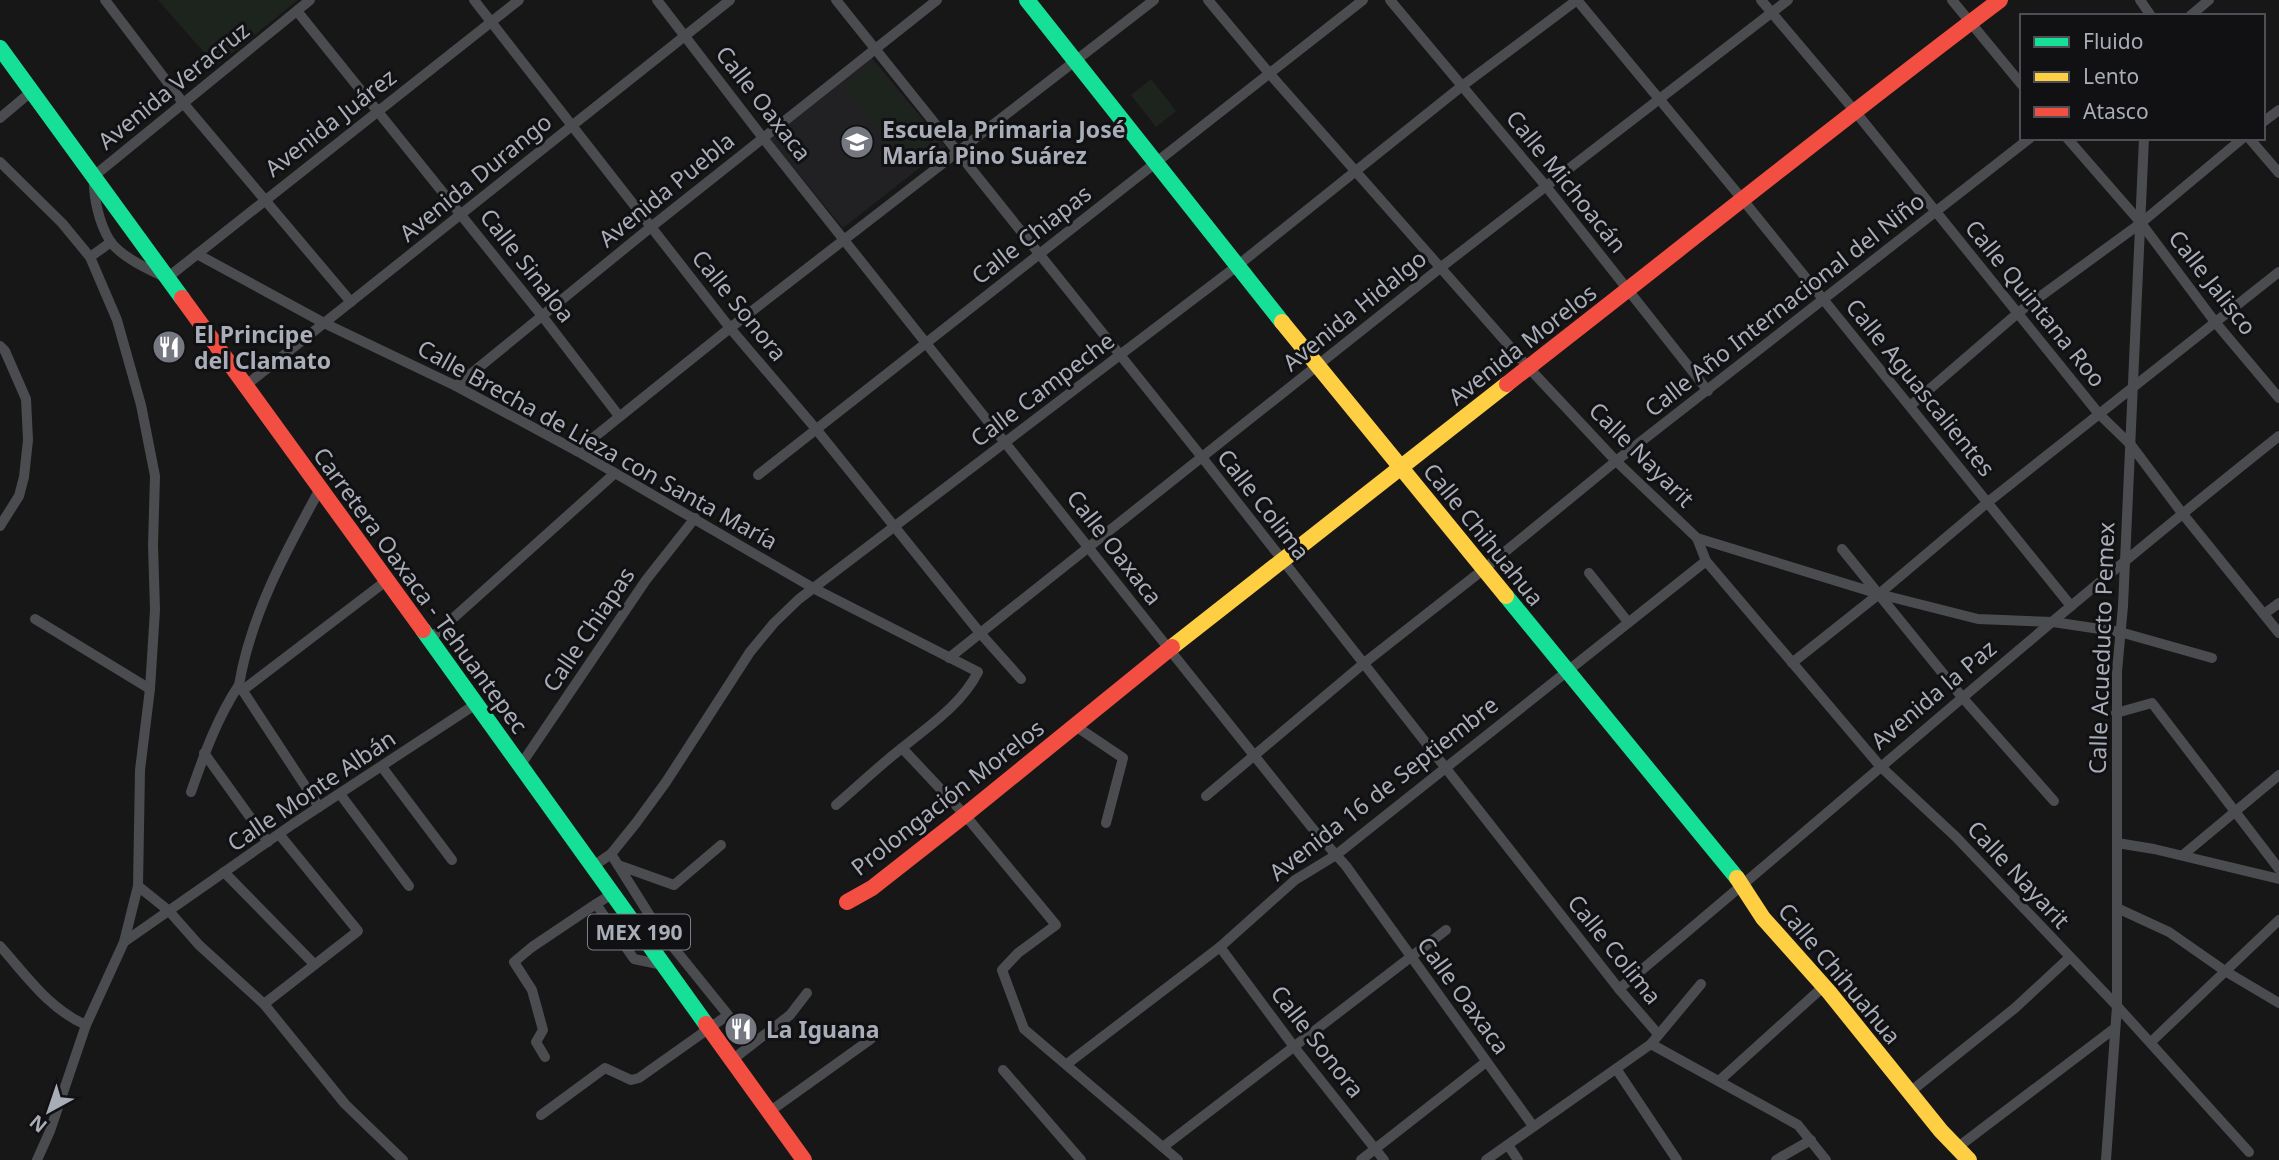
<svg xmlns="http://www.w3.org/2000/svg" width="2279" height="1160" font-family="'Noto Sans',sans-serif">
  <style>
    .built { fill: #212123 }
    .green { fill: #1d241e }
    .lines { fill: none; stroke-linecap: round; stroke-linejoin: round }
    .street { stroke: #4b4c50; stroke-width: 10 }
    .fast { stroke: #16e098; stroke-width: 16 }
    .slow { stroke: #ffcf43; stroke-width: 16 }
    .jam { stroke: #f24e42; stroke-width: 16 }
    .labels { text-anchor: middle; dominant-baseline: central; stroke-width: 6; stroke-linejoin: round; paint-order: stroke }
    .shield { fill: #111113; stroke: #7b7e86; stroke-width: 2 }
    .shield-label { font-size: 21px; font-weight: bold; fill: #a8adb8 }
    .street-label { font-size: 23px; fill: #a8adb8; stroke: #111113 }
    .poi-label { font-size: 23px; font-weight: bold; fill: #a8adb8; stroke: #111113; text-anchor: start }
  </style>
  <rect width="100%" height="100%" fill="#171717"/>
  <path class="built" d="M 871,57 L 946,147 L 843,228 L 768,137 Z"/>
  <g class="green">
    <path d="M 158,0 L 298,0 L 216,66 Z"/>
    <path d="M 873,62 L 935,139 L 905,162 L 844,85 Z"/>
    <path d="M 1151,79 L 1176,111 L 1156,127 L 1131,95 Z"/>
  </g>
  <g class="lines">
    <g class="street">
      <path d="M 105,0 L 184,104 L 351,302"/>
      <path d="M 310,0 L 94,176 C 93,197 99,223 110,241 C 121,257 149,270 167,278 L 519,0"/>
      <path d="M 474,0 L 730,328 L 816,429 L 980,633 L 1021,679"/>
      <path d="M 657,0 L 763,138 L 1169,649 L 1313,829 L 1346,866 L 1533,1126"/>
      <path d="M 836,0 L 1201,456 L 1619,989 L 1658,1034"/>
      <path d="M 1208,0 L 1269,73 L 1528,367 L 1616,461 L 1697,538 L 1879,594 L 1978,619 L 2053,622 L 2120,632 L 2212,658"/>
      <path d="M 1390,0 L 1545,185 L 1708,391"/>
      <path d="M 1577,0 L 1743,200 L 2071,606"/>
      <path d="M 1761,0 L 1854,110 L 2099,414 L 2131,445 L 2182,513 L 2279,633"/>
      <path d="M 1952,0 L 2022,85"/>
      <path d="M 2140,0 L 2151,16"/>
      <path d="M 297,11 L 543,317 L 619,416"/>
      <path d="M 2190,16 L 2209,0"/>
      <path d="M 0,118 L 32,91"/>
      <path d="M 2263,122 L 2279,110"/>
      <path d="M 2067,138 L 2141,223 L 2215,322 L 2279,398"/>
      <path d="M 2249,138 L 2279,173"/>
      <path d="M 0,162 L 62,223 L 90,257 L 117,320 L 141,405 L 155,476 L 153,545 L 155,610 L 150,689 L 140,770 L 138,886 L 124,942 L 86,1025 C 49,1009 26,975 0,946"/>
      <path d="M 197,254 L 324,323 L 456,386 L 577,451 L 815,589 L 978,672 C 961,705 930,725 902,748 C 879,766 858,786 836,805"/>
      <path d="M 90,257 L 111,242"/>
      <path d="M 0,346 L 5,351 L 26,399 L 28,440 L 24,477 L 19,496 L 0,526"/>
      <path d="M 245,386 L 730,0"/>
      <path d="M 456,386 L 651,227 L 937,0"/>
      <path d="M 1910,406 L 2019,312 L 2141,223 L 2243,138"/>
      <path d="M 577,451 L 730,328 L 1154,0"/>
      <path d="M 758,475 L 1363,0"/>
      <path d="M 1697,538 L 1706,561 L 1880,766 L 1956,837 L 2117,1006 L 2249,1152"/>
      <path d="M 1842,549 L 1962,697 L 2054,801"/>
      <path d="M 1589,573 L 1628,622"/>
      <path d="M 2264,614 L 2279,603"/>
      <path d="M 35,619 L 150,689"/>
      <path d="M 430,639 L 614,474"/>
      <path d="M 949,658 L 1440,268 L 1788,0"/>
      <path d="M 1792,663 L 1879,594 L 1988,502 L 2279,272"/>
      <path d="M 243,690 L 386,581"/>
      <path d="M 2116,713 L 2152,703 L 2279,869"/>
      <path d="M 1074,725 L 1123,758 L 1106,823"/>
      <path d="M 902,748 L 965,815 L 1056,925 L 1018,953 L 1002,970 L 1024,1029 L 1178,1160"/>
      <path d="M 204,753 L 268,842"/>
      <path d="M 520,766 L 646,580 L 695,518"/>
      <path d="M 382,767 L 452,860"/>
      <path d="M 191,792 C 204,755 217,718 239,685"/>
      <path d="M 340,794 L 409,886"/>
      <path d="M 1206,796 L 1363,664 L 1484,569 L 1616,461 L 2030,138"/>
      <path d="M 319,807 L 239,685 C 251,614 286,551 320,489"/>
      <path d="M 2117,843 L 2154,849 L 2279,879"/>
      <path d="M 2183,855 L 2279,775"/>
      <path d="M 618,865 L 674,885 L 721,845"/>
      <path d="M 592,867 L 611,854 L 636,823 L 666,782 L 750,652 L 774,623 L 799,599 L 1237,266 L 1462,86 L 1577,0"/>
      <path d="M 224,872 L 314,964"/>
      <path d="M 138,886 L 169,911 L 199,945 L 264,1004 L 345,1104 L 403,1160"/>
      <path d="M 612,894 L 596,904 L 634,959 L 663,965"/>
      <path d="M 2117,908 L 2169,932 L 2225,971 L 2279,1003"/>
      <path d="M 124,942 L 293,824 L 476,704"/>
      <path d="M 1220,947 L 1295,1048 L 1384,1160"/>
      <path d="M 1619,989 C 1839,805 2054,615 2279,436"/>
      <path d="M 264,1004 L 358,931 L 279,834"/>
      <path d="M 2151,1042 L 2279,920"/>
      <path d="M 1651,1044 L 1798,1125 L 1826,1160"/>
      <path d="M 545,1057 L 536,1042 L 543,1030 L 532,990 L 514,962 L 532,947 L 596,904"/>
      <path d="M 732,1060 L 790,1015 L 807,993"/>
      <path d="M 1067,1064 L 1220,947 L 1295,880 L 1336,855 L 1706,561"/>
      <path d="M 1003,1070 L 1081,1160"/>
      <path d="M 1617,1070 L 1677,1160"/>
      <path d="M 1720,1080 L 1823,987"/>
      <path d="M 1910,1092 L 2015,1008 L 2069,958"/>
      <path d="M 769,1112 L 871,1039"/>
      <path d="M 541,1115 L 605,1068 L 631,1080 L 639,1078 L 728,1015 L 657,927 L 611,854"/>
      <path d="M 1508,1145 L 1518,1160"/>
      <path d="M 1163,1147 L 1446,930"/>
      <path d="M 1958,1147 L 2115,1028"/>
      <path d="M 37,1160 L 50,1131 L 86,1025"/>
      <path d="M 1361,1160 L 1486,1062"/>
      <path d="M 1486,1160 L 1651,1044 L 1701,984"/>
      <path d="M 1776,1160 L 1811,1140"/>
      <path d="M 2106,1160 L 2117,1006 L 2117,671 L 2123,606 L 2144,138"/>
    </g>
    <g class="fast">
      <path d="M 1027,0 L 1282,322"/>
      <path d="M 0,48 L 182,298"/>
      <path d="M 1506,596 L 1737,878"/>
      <path d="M 423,630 L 706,1024"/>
    </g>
    <g class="slow">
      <path d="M 1282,322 L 1506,596"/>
      <path d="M 1172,647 L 1507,384"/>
      <path d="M 1737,878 L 1763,918 L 1829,992 L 1941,1131 L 1969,1160"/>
    </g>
    <g class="jam">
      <path d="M 182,298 L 423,630"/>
      <path d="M 1507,384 C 1672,256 1834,125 2000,0"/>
      <path d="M 847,902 L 872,888 L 965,815 L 1172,647"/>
      <path d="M 706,1024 L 804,1160"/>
    </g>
  </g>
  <defs>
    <symbol id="school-disc" viewBox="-11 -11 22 22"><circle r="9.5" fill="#757880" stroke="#111113"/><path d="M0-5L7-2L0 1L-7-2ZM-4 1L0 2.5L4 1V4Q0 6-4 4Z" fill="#fff"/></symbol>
    <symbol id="restaurant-disc" viewBox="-11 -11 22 22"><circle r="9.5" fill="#757880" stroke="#111113"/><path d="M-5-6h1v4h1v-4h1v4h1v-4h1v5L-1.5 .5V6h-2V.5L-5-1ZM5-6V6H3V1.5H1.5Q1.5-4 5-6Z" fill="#fff"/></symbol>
  </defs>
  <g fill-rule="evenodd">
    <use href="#school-disc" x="838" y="123" width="38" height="38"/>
    <use href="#restaurant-disc" x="150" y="328" width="38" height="38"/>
    <use href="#restaurant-disc" x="722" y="1010" width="38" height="38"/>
  </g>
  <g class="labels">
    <rect class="shield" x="588" y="914.5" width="102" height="35" rx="5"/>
    <g class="shield-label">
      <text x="639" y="932">MEX 190</text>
    </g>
    <g class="street-label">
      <text transform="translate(173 85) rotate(-39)">Avenida Veracruz</text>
      <text transform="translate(764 103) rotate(52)">Calle Oaxaca</text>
      <text transform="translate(330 122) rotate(-38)">Avenida Juárez</text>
      <text transform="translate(475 177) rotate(-39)">Avenida Durango</text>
      <text transform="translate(1567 181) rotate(51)">Calle Michoacán</text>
      <text transform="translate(666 189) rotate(-39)">Avenida Puebla</text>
      <text transform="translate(1031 234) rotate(-38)">Calle Chiapas</text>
      <text transform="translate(528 265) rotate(52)">Calle Sinaloa</text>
      <text transform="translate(2213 282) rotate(52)">Calle Jalisco</text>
      <text transform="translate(2036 303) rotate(51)">Calle Quintana Roo</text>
      <text transform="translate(1784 304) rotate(-38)">Calle Año Internacional del Niño</text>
      <text transform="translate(740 305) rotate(51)">Calle Sonora</text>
      <text transform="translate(1354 310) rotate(-39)">Avenida Hidalgo</text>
      <text transform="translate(1522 344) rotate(-38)">Avenida Morelos</text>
      <text transform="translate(1921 387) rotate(51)">Calle Aguascalientes</text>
      <text transform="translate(1042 389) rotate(-37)">Calle Campeche</text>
      <text transform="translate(598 444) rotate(29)">Calle Brecha de Lieza con Santa María</text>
      <text transform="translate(1642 454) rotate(45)">Calle Nayarit</text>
      <text transform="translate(1264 504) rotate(52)">Calle Colima</text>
      <text transform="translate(1484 534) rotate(51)">Calle Chihuahua</text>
      <text transform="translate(1115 547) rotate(52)">Calle Oaxaca</text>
      <text transform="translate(421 590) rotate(54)">Carretera Oaxaca - Tehuantepec</text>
      <text transform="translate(588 629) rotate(-56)">Calle Chiapas</text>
      <text transform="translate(2101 648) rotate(-88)">Calle Acueducto Pemex</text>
      <text transform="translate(1933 694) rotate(-40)">Avenida la Paz</text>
      <text transform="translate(1383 788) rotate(-38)">Avenida 16 de Septiembre</text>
      <text transform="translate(311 790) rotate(-34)">Calle Monte Albán</text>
      <text transform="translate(947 797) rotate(-38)">Prolongación Morelos</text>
      <text transform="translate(2019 874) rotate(47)">Calle Nayarit</text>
      <text transform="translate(1615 949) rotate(51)">Calle Colima</text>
      <text transform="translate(1840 973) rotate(50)">Calle Chihuahua</text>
      <text transform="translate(1464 995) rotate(54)">Calle Oaxaca</text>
      <text transform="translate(1318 1041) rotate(52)">Calle Sonora</text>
    </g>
    <g class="poi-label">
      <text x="882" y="129">Escuela Primaria José<tspan x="882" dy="26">María Pino Suárez</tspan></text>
      <text x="194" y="334">El Principe<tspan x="194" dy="26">del Clamato</tspan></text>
      <text x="766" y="1029">La Iguana</text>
    </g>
  </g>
  <rect x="2020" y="14" width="245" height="126" fill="#111113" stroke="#4d4f55" stroke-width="2"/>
  <rect x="2034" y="37" width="35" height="10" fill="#16e098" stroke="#4d4f55" stroke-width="2"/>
  <text x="2083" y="49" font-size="21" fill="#a8adb8">Fluido</text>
  <rect x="2034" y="72" width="35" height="10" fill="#ffcf43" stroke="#4d4f55" stroke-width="2"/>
  <text x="2083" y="84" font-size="21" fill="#a8adb8">Lento</text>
  <rect x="2034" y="107" width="35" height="10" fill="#f24e42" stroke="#4d4f55" stroke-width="2"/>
  <text x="2083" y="119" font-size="21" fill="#a8adb8">Atasco</text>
  <g transform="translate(49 1111) rotate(220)" stroke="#111113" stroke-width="5" paint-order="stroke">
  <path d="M0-5L12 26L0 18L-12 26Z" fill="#a8adb8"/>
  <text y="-10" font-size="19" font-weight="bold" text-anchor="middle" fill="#a8adb8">N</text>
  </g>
</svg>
